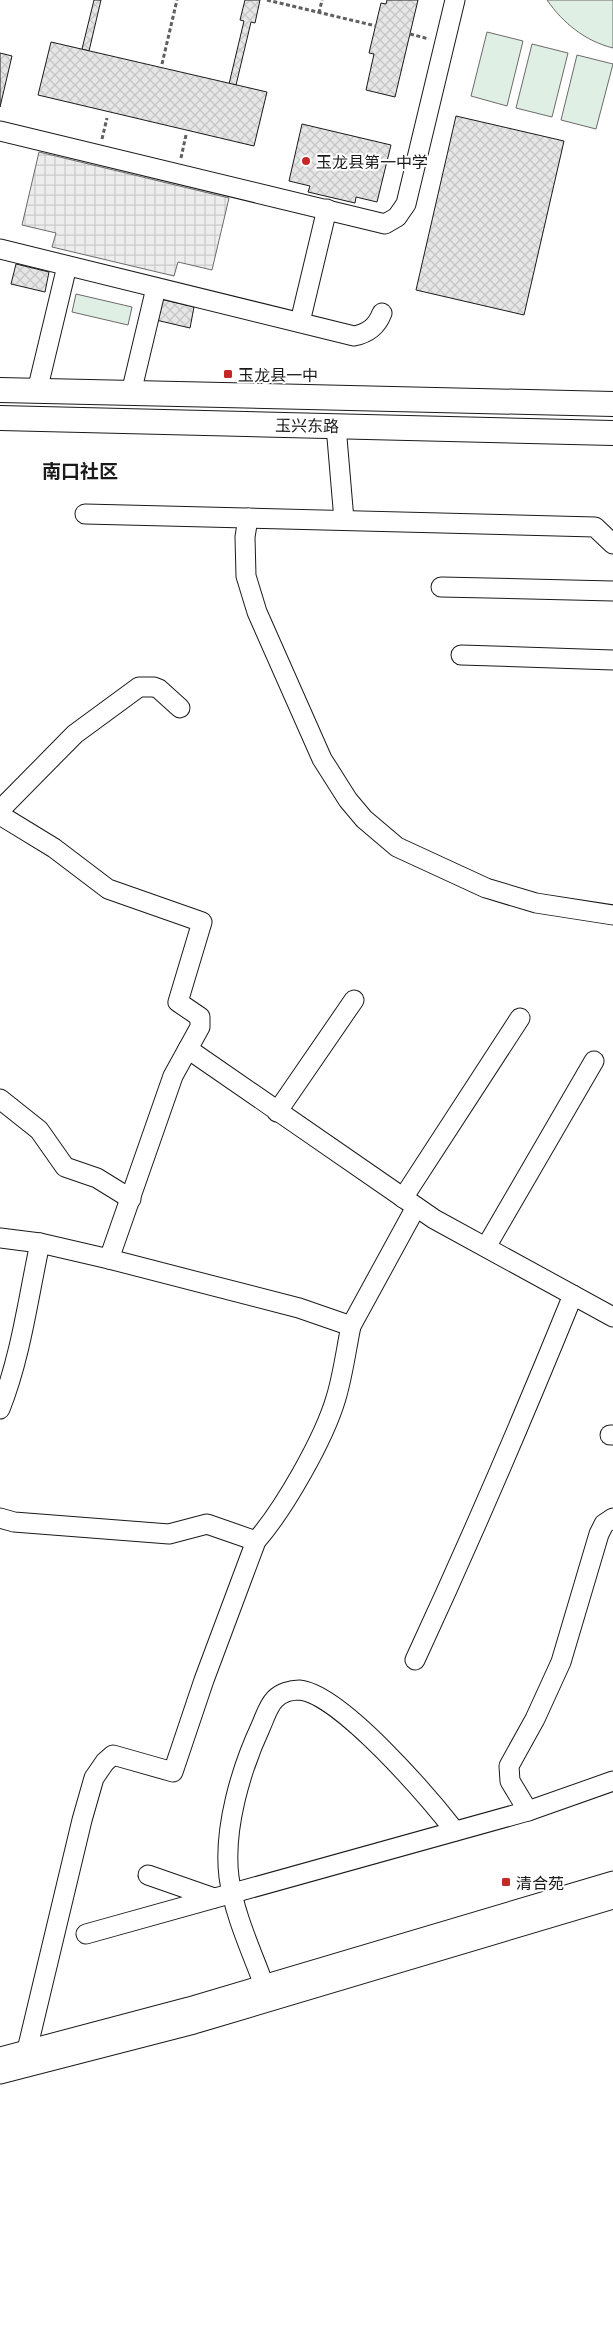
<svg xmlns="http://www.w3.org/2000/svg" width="613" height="2334" font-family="Lato,'Noto Sans SC',sans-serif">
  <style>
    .green { fill: #e0efe3; stroke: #6a6a6a }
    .plaza { fill: url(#plaza-grid); stroke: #6a6a6a }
    .building { fill: url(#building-cross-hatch); stroke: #1a1a1a }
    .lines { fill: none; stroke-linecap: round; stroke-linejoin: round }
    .minor-casing { stroke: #1a1a1a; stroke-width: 21 }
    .major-casing { stroke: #1a1a1a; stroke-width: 26 }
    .path { stroke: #5f5f5f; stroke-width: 3; stroke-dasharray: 4 2.5; stroke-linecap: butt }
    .minor { stroke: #fff; stroke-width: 19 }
    .major { stroke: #fff; stroke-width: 24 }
    .poi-dot { fill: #c62828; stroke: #fff; stroke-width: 2 }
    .labels { text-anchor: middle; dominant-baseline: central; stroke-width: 4; stroke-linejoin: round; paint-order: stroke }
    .poi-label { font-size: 16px; fill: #1a1a1a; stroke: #fff; text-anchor: start }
    .street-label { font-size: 16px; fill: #1a1a1a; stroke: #fff }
    .quarter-label { font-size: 19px; font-weight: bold; fill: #1a1a1a; stroke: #fff }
  </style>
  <defs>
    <pattern id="plaza-grid" width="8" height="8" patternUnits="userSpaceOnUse" patternTransform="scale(1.25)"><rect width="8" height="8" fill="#ededed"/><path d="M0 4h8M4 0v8" fill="none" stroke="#cbcbcb"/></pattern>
    <pattern id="building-cross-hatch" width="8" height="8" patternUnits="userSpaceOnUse" patternTransform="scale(1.25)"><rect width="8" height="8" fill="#e6e6e6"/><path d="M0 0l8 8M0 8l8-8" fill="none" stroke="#c5c5c5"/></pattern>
  </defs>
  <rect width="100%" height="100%" fill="#fff"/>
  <g class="green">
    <path d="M 547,0 L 613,0 L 613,48 C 585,41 563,23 547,0 Z"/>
    <path d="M 487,32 L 523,41 L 507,106 L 471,96 Z"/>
    <path d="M 532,44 L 568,53 L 552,117 L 516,108 Z"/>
    <path d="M 577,55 L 613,64 L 596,129 L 561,120 Z"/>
    <path d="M 76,294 L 132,307 L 128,325 L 72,312 Z"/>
  </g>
  <path class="plaza" d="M 39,152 L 229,198 L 212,270 L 178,262 L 174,276 L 52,247 L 56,233 L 22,225 Z"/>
  <g class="building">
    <path d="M 94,0 L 101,0 L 89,51 L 82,49 Z"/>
    <path d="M 245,0 L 260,0 L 255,23 L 251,22 L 236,85 L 229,84 L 244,21 L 240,20 Z"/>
    <path d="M 387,0 L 418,0 L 395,97 L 366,90 L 374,54 L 369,53 L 381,3 L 386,4 Z"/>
    <path d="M 51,42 L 267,92 L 254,146 L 38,95 Z"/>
    <path d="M 0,53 L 12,56 L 0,107 Z"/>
    <path d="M 456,116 L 564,141 L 524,315 L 416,290 Z"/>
    <path d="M 302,124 L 391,145 L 377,202 L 356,197 L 355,203 L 308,192 L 310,186 L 289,181 Z"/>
    <path d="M 16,264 L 49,272 L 45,292 L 11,284 Z"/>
    <path d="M 160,299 L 194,307 L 190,328 L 156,320 Z"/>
  </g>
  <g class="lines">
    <defs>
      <g id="minor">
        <path d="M 0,131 L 385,224 L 397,217 L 406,204 L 455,0"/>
        <path d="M 0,249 L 354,336 C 369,333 377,326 382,313"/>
        <path d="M 300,322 L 327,209"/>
        <path d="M 37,391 L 67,266"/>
        <path d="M 131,393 L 156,288"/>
        <path d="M 336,426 L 344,520"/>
        <path d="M 85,514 L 595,527 L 613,544"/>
        <path d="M 248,518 L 245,537 L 246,576 L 257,612 L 322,759 L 348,800 L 364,819 L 397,847 L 486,888 L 536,903 L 613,915"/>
        <path d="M 441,587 L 613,591"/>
        <path d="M 461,655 L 613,660"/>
        <path d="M 0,810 L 75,734 L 139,687 L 154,687 L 159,689 L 180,708"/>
        <path d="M 0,815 L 54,848 L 108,889 L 202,922 L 178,1002 L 200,1017 L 200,1027 L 173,1076 L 109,1259 L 40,1243 L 0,1238"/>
        <path d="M 188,1049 L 434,1219 L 613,1317"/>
        <path d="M 0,1099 L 39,1130 L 65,1167 L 97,1178 L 131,1199"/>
        <path d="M 277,1112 L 354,1000"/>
        <path d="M 403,1198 L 520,1018"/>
        <path d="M 486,1247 L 594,1061"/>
        <path d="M 109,1259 L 299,1308 L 351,1326 L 416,1207"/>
        <path d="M 0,1409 C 21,1356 28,1299 40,1243"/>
        <path d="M 610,1435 L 613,1435"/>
        <path d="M 0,1518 L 14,1522 L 169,1534 L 207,1524 L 256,1541"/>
        <path d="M 415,1660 C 471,1539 523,1418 573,1295"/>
        <path d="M 528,1811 L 510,1781 L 509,1766 L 535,1719 L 561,1662 L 599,1534 L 604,1524 L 613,1518"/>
        <path d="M 148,1875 L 214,1898"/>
        <path d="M 86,1934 L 528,1811 L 613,1781"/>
        <path d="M 264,1985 C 251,1950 234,1914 229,1877 C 223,1829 241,1769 261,1726 C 265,1717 268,1706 275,1699 C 281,1693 291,1690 299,1690 C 340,1693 430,1799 455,1831"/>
        <path d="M 27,2050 L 82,1820 L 94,1778 L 105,1762 L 113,1755 L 173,1772 L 204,1680 L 256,1541 C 284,1509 324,1439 336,1398 C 343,1375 346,1350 351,1326"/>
        <path d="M 0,2057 L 189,2007 L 613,1881"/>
        <path d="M 0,2074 L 194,2024 L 613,1899"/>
      </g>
      <g id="major">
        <path d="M 0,390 L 613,404"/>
        <path d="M 0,418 L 613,433"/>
      </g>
    </defs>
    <use href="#minor" class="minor-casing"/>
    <use href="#major" class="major-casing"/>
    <g class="path">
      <path d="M 267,0 L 376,26"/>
      <path d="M 319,13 L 322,0"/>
      <path d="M 410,34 L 429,39"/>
      <path d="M 162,64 L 177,0"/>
      <path d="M 102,139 L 107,118"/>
      <path d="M 181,158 L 186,135"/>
    </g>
    <use href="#minor" class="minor"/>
    <use href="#major" class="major"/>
  </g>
  <g class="poi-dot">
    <circle cx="306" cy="161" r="5"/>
    <rect x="223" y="369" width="10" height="10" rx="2.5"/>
    <rect x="501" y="1877" width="10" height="10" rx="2.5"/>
  </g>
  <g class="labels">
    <g class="poi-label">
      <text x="316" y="161">玉龙县第一中学</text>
      <text x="238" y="374">玉龙县一中</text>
      <text x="516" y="1882">清合苑</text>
    </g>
    <g class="street-label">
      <text transform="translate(307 425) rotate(1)">玉兴东路</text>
    </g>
    <g class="quarter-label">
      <text x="80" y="470">南口社区</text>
    </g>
  </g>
</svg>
